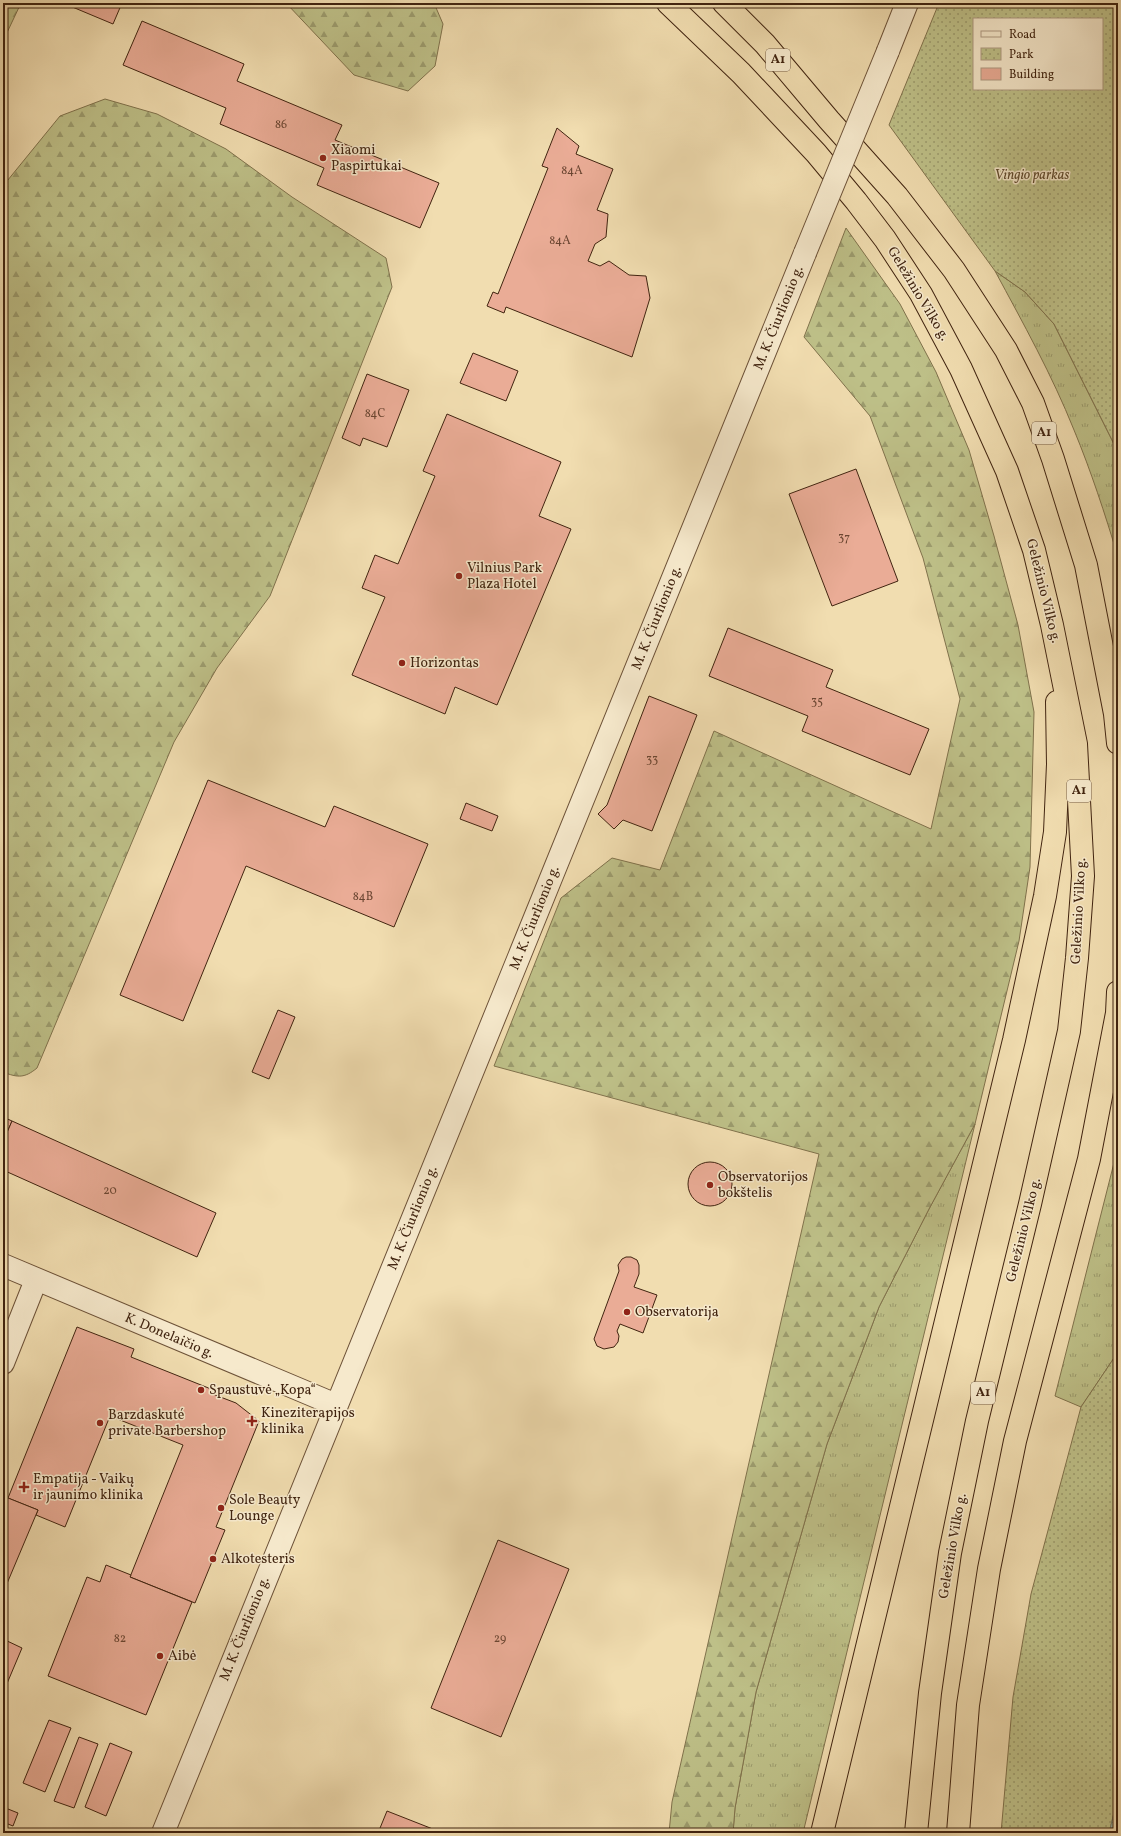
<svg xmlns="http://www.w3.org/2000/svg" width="1121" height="1836" font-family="Vollkorn,serif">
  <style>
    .grass { fill: url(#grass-tufts); stroke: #80724c }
    .forest { fill: url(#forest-firs); stroke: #80724c }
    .park { fill: url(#park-dots); stroke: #80724c; fill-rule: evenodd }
    .water { fill: url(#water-rules); stroke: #777f6e }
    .building { fill: #eaac96; stroke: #412410 }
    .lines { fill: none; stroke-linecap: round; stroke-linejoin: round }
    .minor-casing { stroke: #6d5238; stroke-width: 24 }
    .trunk-casing { stroke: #412410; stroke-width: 24 }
    .minor { stroke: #f6e9cc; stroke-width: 22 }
    .trunk { stroke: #f1ddb0; stroke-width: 22 }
    .minor-bridge-casing { stroke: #6d5238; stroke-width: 24; stroke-linecap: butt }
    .minor-bridge { stroke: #f6e9cc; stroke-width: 22 }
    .poi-dot { fill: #8f2418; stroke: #f6e9cc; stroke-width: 1.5 }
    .labels { text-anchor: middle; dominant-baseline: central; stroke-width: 3; stroke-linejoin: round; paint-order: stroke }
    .number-label { font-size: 12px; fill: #6b4632 }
    .shield { fill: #f6e9cc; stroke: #775f48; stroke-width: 1 }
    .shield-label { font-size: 13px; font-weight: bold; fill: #412410 }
    .poi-label { font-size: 14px; fill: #412410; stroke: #f6e9cc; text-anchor: start }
    .park-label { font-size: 14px; font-style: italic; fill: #604b2e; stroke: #f6e9cc }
    .street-label { font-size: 14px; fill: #412410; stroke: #f6e9cc }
  </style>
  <defs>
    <pattern id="grass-tufts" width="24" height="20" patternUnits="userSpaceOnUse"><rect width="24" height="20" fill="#bec088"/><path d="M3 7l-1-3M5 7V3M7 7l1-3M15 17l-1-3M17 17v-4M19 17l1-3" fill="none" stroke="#9c9c6e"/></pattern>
    <pattern id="forest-firs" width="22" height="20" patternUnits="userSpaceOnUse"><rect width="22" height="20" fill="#bec088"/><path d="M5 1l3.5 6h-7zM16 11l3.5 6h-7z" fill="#9c9c6e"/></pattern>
    <pattern id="park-dots" width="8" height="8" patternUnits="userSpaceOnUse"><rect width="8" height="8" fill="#bec088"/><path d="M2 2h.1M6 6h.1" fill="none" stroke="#9c9c6e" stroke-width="1.8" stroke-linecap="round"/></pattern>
    <pattern id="water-rules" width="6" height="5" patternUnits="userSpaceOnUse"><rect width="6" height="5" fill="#9bbcac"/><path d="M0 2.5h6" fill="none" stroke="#80998b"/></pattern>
  </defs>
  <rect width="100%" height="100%" fill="#f1ddb0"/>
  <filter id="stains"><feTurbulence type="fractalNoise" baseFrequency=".005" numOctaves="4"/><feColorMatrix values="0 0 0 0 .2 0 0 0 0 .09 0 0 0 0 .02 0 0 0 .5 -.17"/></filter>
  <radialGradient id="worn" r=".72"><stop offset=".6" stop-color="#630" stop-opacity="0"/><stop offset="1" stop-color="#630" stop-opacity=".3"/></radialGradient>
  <g class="grass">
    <path d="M 995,271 L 1025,292 L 1054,324 L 1118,452 L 1118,557 C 1105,514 1091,471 1074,430 C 1052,375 1023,323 995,271 Z"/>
    <path d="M 975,1124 L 803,1833 L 733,1833 L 735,1808 L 756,1692 L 827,1444 L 879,1307 L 929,1209 Z"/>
    <path d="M 1118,1147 L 1118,1352 L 1081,1407 L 1055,1396 Z"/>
  </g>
  <g class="forest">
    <path d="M 3,3 L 21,3 L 4,39 L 3,38 Z"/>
    <path d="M 286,3 L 434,3 L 443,24 L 435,66 L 408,91 L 354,75 Z"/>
    <path d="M 105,99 L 157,114 L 226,149 L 292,197 L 386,258 L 392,287 L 270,596 L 217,668 L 174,742 L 37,1068 C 25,1078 18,1078 3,1072 L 3,186 L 60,116 Z"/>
    <path d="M 846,228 L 900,304 L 936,372 L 969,450 L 994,536 L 1018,625 L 1034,712 L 1030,867 L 1019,941 L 975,1124 L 929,1209 L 879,1307 L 827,1444 L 756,1692 L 735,1808 L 733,1833 L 669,1833 L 672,1802 L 819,1154 L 494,1066 L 561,898 L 612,858 L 660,870 L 714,731 L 931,829 L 960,699 L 923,558 L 870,416 L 804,337 Z"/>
  </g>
  <g class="park">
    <path d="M 939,3 L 1118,3 L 1118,452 L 1054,324 L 1025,292 L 995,271 L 889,125 ZM 974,19 L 1102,19 L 1102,89 L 974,89 Z"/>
    <path d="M 1118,1352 L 1118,1797 L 1109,1833 L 1001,1833 L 1013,1697 L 1031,1594 L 1081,1407 Z"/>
  </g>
  <path class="water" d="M 1118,1797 L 1118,1833 L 1109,1833 Z"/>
  <g class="building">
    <path d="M 71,3 L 122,3 L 113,24 L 70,6 Z"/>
    <path d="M 142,21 L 244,64 L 237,81 L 342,125 L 335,140 L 439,183 L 420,228 L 317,185 L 324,168 L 220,124 L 226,108 L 123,65 Z"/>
    <path d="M 557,128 L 579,146 L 576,154 L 613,169 L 597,210 L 608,214 L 606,237 L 595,244 L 588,261 L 600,266 L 609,261 L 629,275 L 646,276 L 650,298 L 632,357 L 506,307 L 504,313 L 487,306 L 493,292 L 498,294 L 548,168 L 542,166 Z"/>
    <path d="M 473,353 L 518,371 L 506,401 L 460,383 Z"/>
    <path d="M 367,374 L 409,390 L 387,447 L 363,438 L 360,446 L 342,438 Z"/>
    <path d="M 447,414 L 561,462 L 539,516 L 571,529 L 497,705 L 455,687 L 445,714 L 352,675 L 385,597 L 362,588 L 375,555 L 398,564 L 435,476 L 423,471 Z"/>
    <path d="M 856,469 L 898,581 L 832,606 L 789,494 Z"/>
    <path d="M 728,628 L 833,670 L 826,687 L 929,729 L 910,775 L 802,731 L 808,716 L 709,676 Z"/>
    <path d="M 649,696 L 697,715 L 652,831 L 623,820 L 614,829 L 598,814 L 607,805 Z"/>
    <path d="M 208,780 L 325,827 L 334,806 L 428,844 L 394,927 L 246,866 L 183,1021 L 120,995 Z"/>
    <path d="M 466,803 L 498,816 L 492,831 L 460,819 Z"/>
    <path d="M 278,1010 L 295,1017 L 269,1079 L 252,1072 Z"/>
    <path d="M 3,1117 L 12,1121 L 3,1142 Z"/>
    <path d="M 12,1121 L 216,1213 L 197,1257 L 3,1170 L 3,1142 Z"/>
    <circle cx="710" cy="1184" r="22"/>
    <path d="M 626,1257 L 631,1257 L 637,1260 L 639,1265 L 639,1274 L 634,1287 L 657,1295 L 643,1333 L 620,1324 L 617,1331 L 619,1336 L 618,1342 L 614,1347 L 604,1349 L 597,1346 L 594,1339 L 619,1271 L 618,1265 L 622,1259 Z"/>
    <path d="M 77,1327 L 134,1349 L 131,1357 L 211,1389 L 210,1393 L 236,1403 L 259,1421 L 216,1527 L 225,1530 L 195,1603 L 130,1577 L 183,1445 L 110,1416 L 65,1527 L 36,1515 L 38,1510 L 8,1498 Z"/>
    <path d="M 3,1496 L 38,1510 L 3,1593 Z"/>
    <path d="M 498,1540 L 569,1569 L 501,1737 L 431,1708 Z"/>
    <path d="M 106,1565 L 131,1575 L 130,1577 L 192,1602 L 146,1715 L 48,1676 L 87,1577 L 100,1582 Z"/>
    <path d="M 3,1639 L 22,1648 L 3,1693 Z"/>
    <path d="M 49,1720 L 71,1728 L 45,1792 L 23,1783 Z"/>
    <path d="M 79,1737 L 98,1744 L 74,1808 L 54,1801 Z"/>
    <path d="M 110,1743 L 132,1752 L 106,1816 L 85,1807 Z"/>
    <path d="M 3,1807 L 18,1813 L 13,1826 L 3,1822 Z"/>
    <path d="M 387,1811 L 443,1833 L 378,1833 Z"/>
  </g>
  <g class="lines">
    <defs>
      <g id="minor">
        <path d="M 888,51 L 907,3"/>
        <path d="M 3,1265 L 336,1405"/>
        <path d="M 3,1363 L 36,1280"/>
        <path d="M 163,1833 L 805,253"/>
      </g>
      <g id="trunk">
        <path d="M 668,3 L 741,73 L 816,153 L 856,201 L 885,239 L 921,294 L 961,369 L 1007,471 L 1034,550 L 1052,625 L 1076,744 L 1083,876 L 1077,958 L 1069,1031 L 1030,1204 L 977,1421 L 950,1553 L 930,1693 L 916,1833"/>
        <path d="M 724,3 L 765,44 L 829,120 L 897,196 L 954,270 L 1006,350 L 1033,403 L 1053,459 L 1086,565 L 1115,714 L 1118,743"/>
        <path d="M 822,1833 L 1014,1040 L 1045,896 L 1055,832 L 1058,764 L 1057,702"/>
        <path d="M 958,1833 L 968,1705 L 989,1569 L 1015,1441 L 1089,1159 L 1117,1013 L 1118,992"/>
      </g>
    </defs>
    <use href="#minor" class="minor-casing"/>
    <use href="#trunk" class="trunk-casing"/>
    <use href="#minor" class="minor"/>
    <use href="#trunk" class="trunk"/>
    <defs>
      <path id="minor-bridge" d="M 805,253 L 888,51"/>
    </defs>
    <use href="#minor-bridge" class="minor-bridge-casing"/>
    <use href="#minor-bridge" class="minor-bridge"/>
  </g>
  <g class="poi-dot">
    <circle cx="323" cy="158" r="4"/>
    <circle cx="459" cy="576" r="4"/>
    <circle cx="402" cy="663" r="4"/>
    <circle cx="710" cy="1185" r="4"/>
    <circle cx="627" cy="1312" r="4"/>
    <circle cx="201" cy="1390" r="4"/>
    <path d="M250 1415h4v4h4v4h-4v4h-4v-4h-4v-4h4z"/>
    <circle cx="100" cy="1423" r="4"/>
    <path d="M22 1481h4v4h4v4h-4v4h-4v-4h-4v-4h4z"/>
    <circle cx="221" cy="1508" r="4"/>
    <circle cx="213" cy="1559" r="4"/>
    <circle cx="160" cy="1656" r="4"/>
  </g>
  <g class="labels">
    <g class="number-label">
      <text x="281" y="125">86</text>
      <text x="572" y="171">84A</text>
      <text x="560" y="241">84A</text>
      <text x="375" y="414">84C</text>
      <text x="844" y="538">37</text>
      <text x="817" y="702">35</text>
      <text x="652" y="760">33</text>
      <text x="363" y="897">84B</text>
      <text x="110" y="1191">20</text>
      <text x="120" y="1639">82</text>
      <text x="500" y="1639">29</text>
    </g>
    <g class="shield">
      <rect x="766" y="49" width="24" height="22" rx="3"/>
      <rect x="1032" y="422" width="24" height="22" rx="3"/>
      <rect x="1067" y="780" width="24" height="22" rx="3"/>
      <rect x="971" y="1382" width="24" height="22" rx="3"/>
    </g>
    <g class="shield-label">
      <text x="778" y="60">A1</text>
      <text x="1044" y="433">A1</text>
      <text x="1079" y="791">A1</text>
      <text x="983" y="1393">A1</text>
    </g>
    <g class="poi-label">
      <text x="331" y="150">Xiaomi<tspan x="331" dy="16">Paspirtukai</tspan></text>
      <text x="467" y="568">Vilnius Park<tspan x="467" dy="16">Plaza Hotel</tspan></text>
      <text x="410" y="663">Horizontas</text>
      <text x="718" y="1177">Observatorijos<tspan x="718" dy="16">bokštelis</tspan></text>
      <text x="635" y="1312">Observatorija</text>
      <text x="209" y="1390">Spaustuvė „Kopa“</text>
      <text x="261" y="1413">Kineziterapijos<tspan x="261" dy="16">klinika</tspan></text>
      <text x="108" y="1415">Barzdaskuté<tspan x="108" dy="16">private Barbershop</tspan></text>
      <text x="33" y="1479">Empatija - Vaikų<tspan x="33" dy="16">ir jaunimo klinika</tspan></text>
      <text x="229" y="1500">Sole Beauty<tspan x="229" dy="16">Lounge</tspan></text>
      <text x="221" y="1559">Alkotesteris</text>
      <text x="168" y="1656">Aibė</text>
    </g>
    <g class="park-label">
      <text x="1032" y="175">Vingio parkas</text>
    </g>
    <g class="street-label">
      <text transform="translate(918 294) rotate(59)">Geležinio Vilko g.</text>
      <text transform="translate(779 318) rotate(-68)">M. K. Čiurlionio g.</text>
      <text transform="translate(1043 591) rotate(76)">Geležinio Vilko g.</text>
      <text transform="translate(657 618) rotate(-68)">M. K. Čiurlionio g.</text>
      <text transform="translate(1079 911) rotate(-87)">Geležinio Vilko g.</text>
      <text transform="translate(535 918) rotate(-68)">M. K. Čiurlionio g.</text>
      <text transform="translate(413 1218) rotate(-68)">M. K. Čiurlionio g.</text>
      <text transform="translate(1024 1230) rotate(-76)">Geležinio Vilko g.</text>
      <text transform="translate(169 1336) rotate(23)">K. Donelaičio g.</text>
      <text transform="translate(953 1546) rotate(-80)">Geležinio Vilko g.</text>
      <text transform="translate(245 1629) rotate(-68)">M. K. Čiurlionio g.</text>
    </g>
  </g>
  <rect width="1121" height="1836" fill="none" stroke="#f1ddb0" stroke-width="16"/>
  <rect x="4" y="4" width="1113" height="1828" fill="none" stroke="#412410" stroke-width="2"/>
  <rect x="8" y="8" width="1105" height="1820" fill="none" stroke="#412410"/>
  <rect x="973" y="18" width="130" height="72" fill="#f6e9cc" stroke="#ae9a81"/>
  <rect x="981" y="31" width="20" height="6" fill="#f6e9cc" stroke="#ae9a81"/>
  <text x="1009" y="38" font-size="12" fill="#412410">Road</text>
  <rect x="981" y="48" width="20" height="12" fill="url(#park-dots)" stroke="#ae9a81"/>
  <text x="1009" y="58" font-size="12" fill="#412410">Park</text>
  <rect x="981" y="68" width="20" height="12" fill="#eaac96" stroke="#ae9a81"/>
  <text x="1009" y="78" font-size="12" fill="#412410">Building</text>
  <rect width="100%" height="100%" filter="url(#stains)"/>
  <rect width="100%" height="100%" fill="url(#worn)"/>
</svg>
